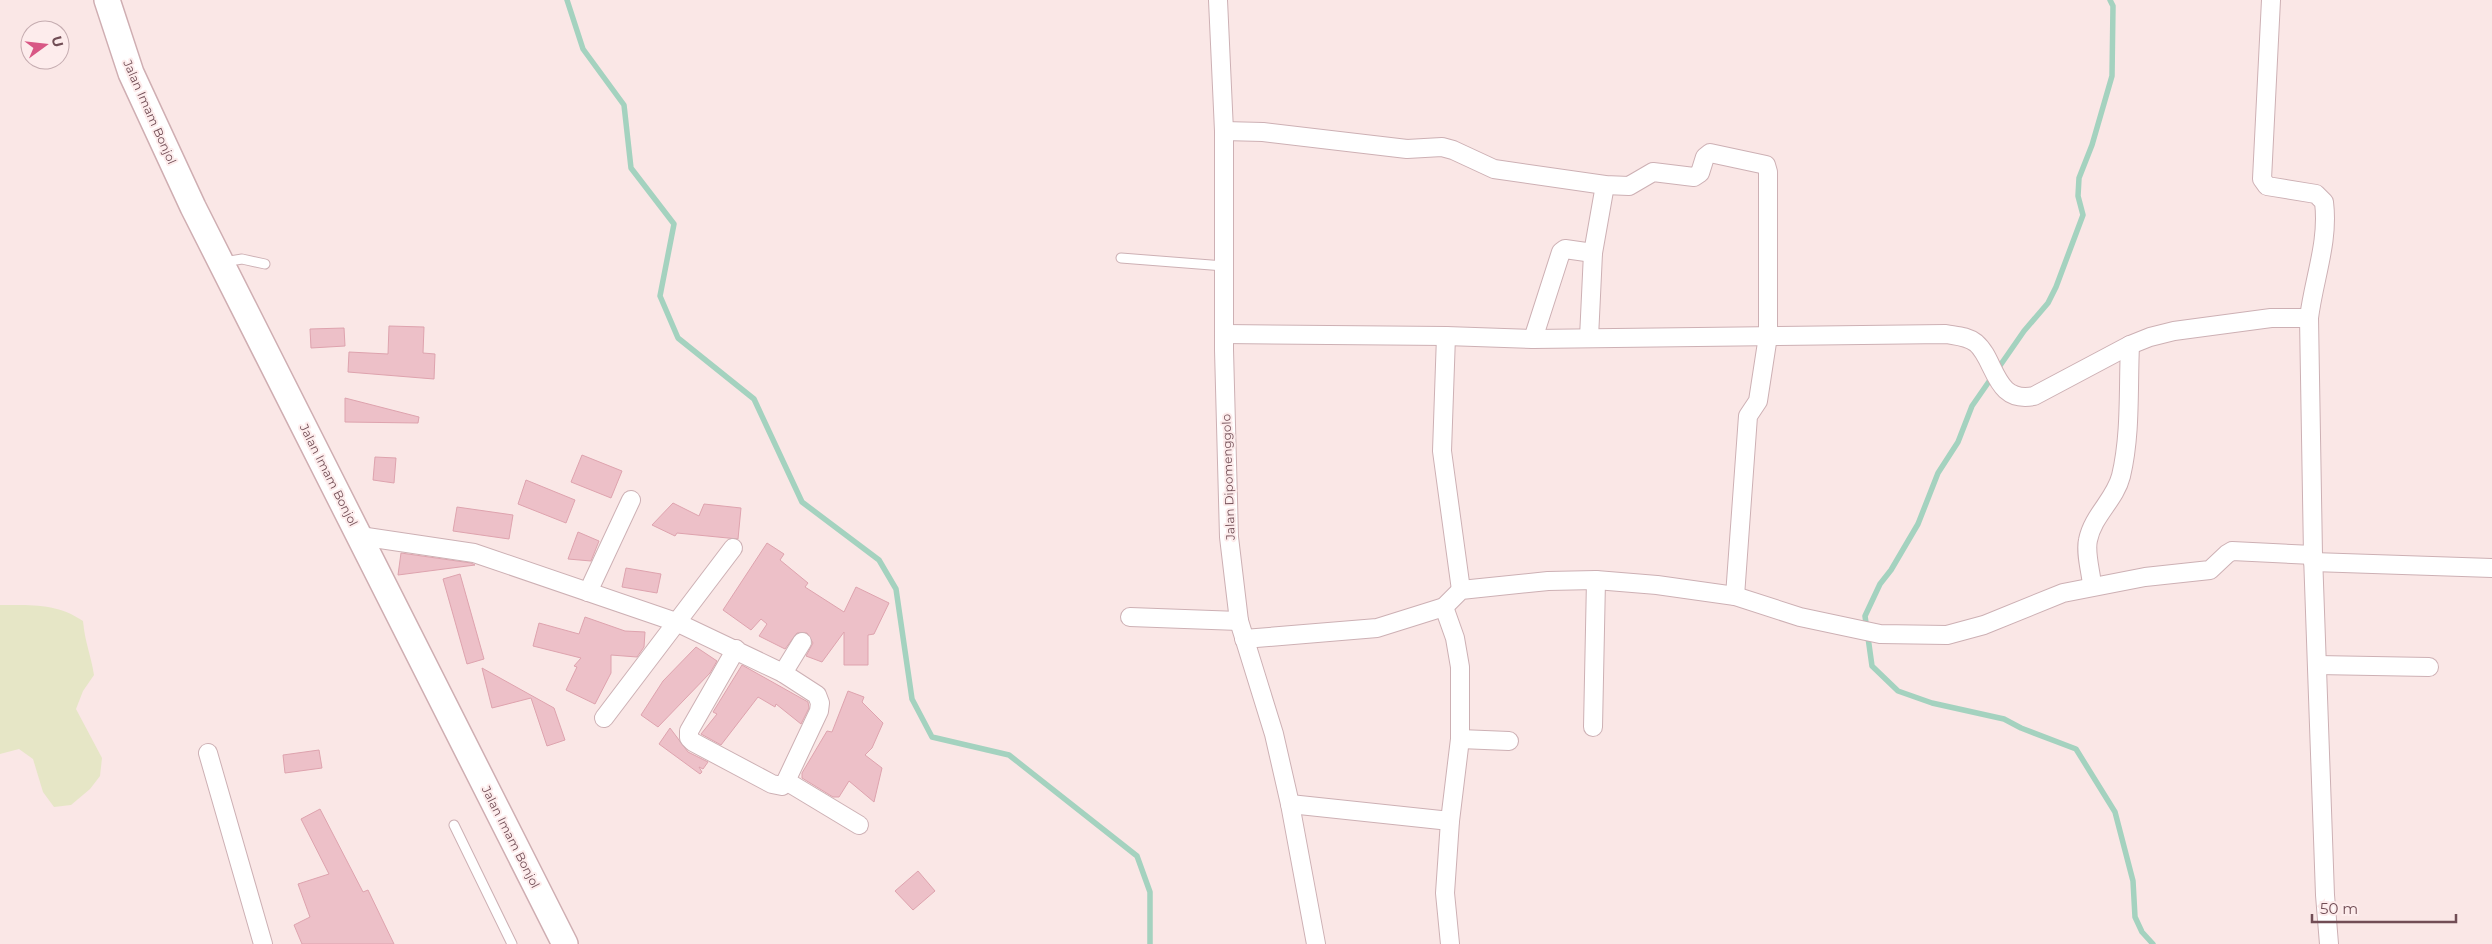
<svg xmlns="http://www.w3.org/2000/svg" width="2492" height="944" font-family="Montserrat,sans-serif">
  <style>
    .green { fill: #e6e6c6 }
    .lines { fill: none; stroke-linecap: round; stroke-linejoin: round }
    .stream { stroke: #a4d2bf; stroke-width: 5.5 }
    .building { fill: #edc0c8; stroke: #dea3ae }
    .lane-casing { stroke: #cdb0b4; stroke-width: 11 }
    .street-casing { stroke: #cdb0b4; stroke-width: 20 }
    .secondary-casing { stroke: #cfaeb2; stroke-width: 28 }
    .lane { stroke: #fff; stroke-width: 9 }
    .street { stroke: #fff; stroke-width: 18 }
    .secondary { stroke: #fff; stroke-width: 25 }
    .labels { text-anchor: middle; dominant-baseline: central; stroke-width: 4; stroke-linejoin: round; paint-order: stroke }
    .street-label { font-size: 12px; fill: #714d55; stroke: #fdecec }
  </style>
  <rect width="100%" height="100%" fill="#fae7e6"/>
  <path class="green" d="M 0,605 C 31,605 57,603 83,621 C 85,643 91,655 94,675 L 83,691 L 76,709 L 102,758 L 100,776 L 90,789 L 71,805 L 54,807 L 43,792 L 33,759 L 19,749 L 0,754 Z"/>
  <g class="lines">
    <g class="stream">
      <path d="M 567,0 L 583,49 L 624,105 L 631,168 L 674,224 L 660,296 L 678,338 L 754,399 L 802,502 L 879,560 L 896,589 L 912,699 L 932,737 L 1009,755 L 1137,856 L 1150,892 L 1150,944"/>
      <path d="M 2110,0 L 2113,6 L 2112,76 L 2092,145 L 2079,178 L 2078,196 L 2083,215 L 2056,287 L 2048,303 L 2024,331 L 1972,406 L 1958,442 L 1938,473 L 1918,524 L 1891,570 L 1880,584 L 1865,616 L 1872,666 L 1898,691 L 1932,703 L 2004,719 L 2021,728 L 2076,749 L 2115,812 L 2133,881 L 2135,917 L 2142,932 L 2153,944"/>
    </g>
  </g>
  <g class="building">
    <path d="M 389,326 L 424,327 L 423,353 L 435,354 L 434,379 L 348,372 L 349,352 L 388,354 Z"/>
    <path d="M 344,328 L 345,346 L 311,348 L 310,329 Z"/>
    <path d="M 345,398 L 419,417 L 418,423 L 345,422 Z"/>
    <path d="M 582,455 L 622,471 L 611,498 L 571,482 Z"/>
    <path d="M 375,457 L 396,458 L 394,483 L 373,480 Z"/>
    <path d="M 526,480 L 575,500 L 566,523 L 518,504 Z"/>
    <path d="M 673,503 L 699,516 L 704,504 L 741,508 L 738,539 L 677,533 L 675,536 L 652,525 Z"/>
    <path d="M 457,507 L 513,515 L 509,539 L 453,531 Z"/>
    <path d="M 578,532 L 599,541 L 591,561 L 568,559 Z"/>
    <path d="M 767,543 L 784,554 L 780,560 L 808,583 L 805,587 L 844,612 L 856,587 L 889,603 L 874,634 L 868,635 L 868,665 L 844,665 L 844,632 L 822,662 L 806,656 L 813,643 L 807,633 L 797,633 L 785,649 L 759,636 L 767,624 L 761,619 L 751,630 L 723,610 Z"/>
    <path d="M 401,553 L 471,563 L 475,565 L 398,575 Z"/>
    <path d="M 626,568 L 661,574 L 657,593 L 622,587 Z"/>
    <path d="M 460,574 L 484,659 L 467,664 L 443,579 Z"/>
    <path d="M 585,617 L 625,631 L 645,632 L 644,647 L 637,657 L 611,655 L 611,673 L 595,704 L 566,690 L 577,667 L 574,666 L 581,658 L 533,646 L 539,623 L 579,634 Z"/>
    <path d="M 696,647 L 717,661 L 710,673 L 658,727 L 641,715 L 663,681 Z"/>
    <path d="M 742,665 L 808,702 L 809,708 L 801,724 L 776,704 L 775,707 L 758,697 L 721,745 L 701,734 L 717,714 L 713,712 Z"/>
    <path d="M 482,668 L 554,708 L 565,740 L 547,746 L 531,698 L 492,708 Z"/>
    <path d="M 848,691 L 864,697 L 862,702 L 883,723 L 872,748 L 865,755 L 882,768 L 874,802 L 849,781 L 839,797 L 833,797 L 802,778 L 802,773 L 827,731 L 832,732 Z"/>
    <path d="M 670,728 L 688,752 L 708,762 L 703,769 L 699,767 L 702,772 L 700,774 L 659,744 Z"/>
    <path d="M 319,750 L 322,768 L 285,773 L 283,755 Z"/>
    <path d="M 320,809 L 363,892 L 368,890 L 394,944 L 302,944 L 294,925 L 310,917 L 298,884 L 329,874 L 301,819 Z"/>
    <path d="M 918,871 L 935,891 L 913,910 L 895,891 Z"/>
  </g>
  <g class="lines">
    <defs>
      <g id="lane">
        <path d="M 1121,258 L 1224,266"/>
        <path d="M 224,262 L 242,259 L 265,264"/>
        <path d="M 454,825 L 512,944"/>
      </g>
      <g id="street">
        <path d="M 1218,0 L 1224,131 L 1224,350 L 1229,537 L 1239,621 L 1274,734 L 1290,804 L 1316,944"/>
        <path d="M 2271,0 L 2262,179 L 2267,186 L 2316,194 L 2324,202 C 2329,242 2314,278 2309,318"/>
        <path d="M 1224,131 L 1263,132 L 1407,149 L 1442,147 L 1453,150 L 1494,169 L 1605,185 L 1629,186 L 1653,172 L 1694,177 L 1700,173 L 1705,157 L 1710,153 L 1766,165 L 1768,172 L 1768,336 L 1758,401 L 1748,416 L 1735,596"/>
        <path d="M 1224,334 L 1446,336 L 1533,339 L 1946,334 C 1957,336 1967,336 1976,343 C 1996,360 1994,404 2034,396 L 2130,345 L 2150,337 L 2174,331 L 2271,318 L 2309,318 L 2313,555 L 2325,895 L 2329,944"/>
        <path d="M 1446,336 L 1442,451 L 1461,590"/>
        <path d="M 1589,338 L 1593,253 L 1605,185"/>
        <path d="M 1533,339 L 1561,252 L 1565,249 L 1593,253"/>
        <path d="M 360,536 L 474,553 L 676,622 L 783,673 L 817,695 L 820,703 L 819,711 L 786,781 L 782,786 L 772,784 L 693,742 L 689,738 L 689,731 L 736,649"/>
        <path d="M 2313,562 L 2492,568"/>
        <path d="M 2092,585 C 2091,572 2085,553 2088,540 C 2093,515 2115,500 2121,476 C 2131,434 2128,388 2130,345"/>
        <path d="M 588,592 L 631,500"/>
        <path d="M 1444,607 L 1455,638 L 1460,667 L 1460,739 L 1450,821 L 1445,893 L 1450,944"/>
        <path d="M 1130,617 L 1239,621"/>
        <path d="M 1244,639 L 1377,628 L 1444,607 L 1461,590 L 1548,581 L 1596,580 L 1657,585 L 1735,596 L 1800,617 L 1880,634 L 1947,635 L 1984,625 L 2063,593 L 2145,577 L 2210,570 L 2227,554 L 2232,551 L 2313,555"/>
        <path d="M 2317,665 L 2429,667"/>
        <path d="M 783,673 L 802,642"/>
        <path d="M 604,718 L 733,548"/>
        <path d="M 1593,727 L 1596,580"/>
        <path d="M 1460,739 L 1509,741"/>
        <path d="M 208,753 L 263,944"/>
        <path d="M 786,781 L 859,825"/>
        <path d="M 1290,804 L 1450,821"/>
      </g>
      <path id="secondary" d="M 107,0 L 131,73 L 193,207 L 565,944"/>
    </defs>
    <use href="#lane" class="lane-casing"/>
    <use href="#street" class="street-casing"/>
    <use href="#secondary" class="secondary-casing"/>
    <use href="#lane" class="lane"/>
    <use href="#street" class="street"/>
    <use href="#secondary" class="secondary"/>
  </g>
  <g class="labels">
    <g class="street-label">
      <text transform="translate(150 112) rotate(66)">Jalan Imam Bonjol</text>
      <text transform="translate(329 475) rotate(63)">Jalan Imam Bonjol</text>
      <text transform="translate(1228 477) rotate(-92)">Jalan Dipomenggolo</text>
      <text transform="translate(511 837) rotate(63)">Jalan Imam Bonjol</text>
    </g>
  </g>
  <g transform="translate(45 45) rotate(75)"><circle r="24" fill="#fdecec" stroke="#c5acb0"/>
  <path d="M0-4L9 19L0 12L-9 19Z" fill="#d85785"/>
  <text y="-8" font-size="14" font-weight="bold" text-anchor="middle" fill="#714d55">U</text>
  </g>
  <path d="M2312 914v8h144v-8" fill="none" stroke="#714d55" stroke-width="2.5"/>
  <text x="2320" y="914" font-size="15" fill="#714d55" stroke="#fdecec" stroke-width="4" paint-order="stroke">50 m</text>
</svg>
